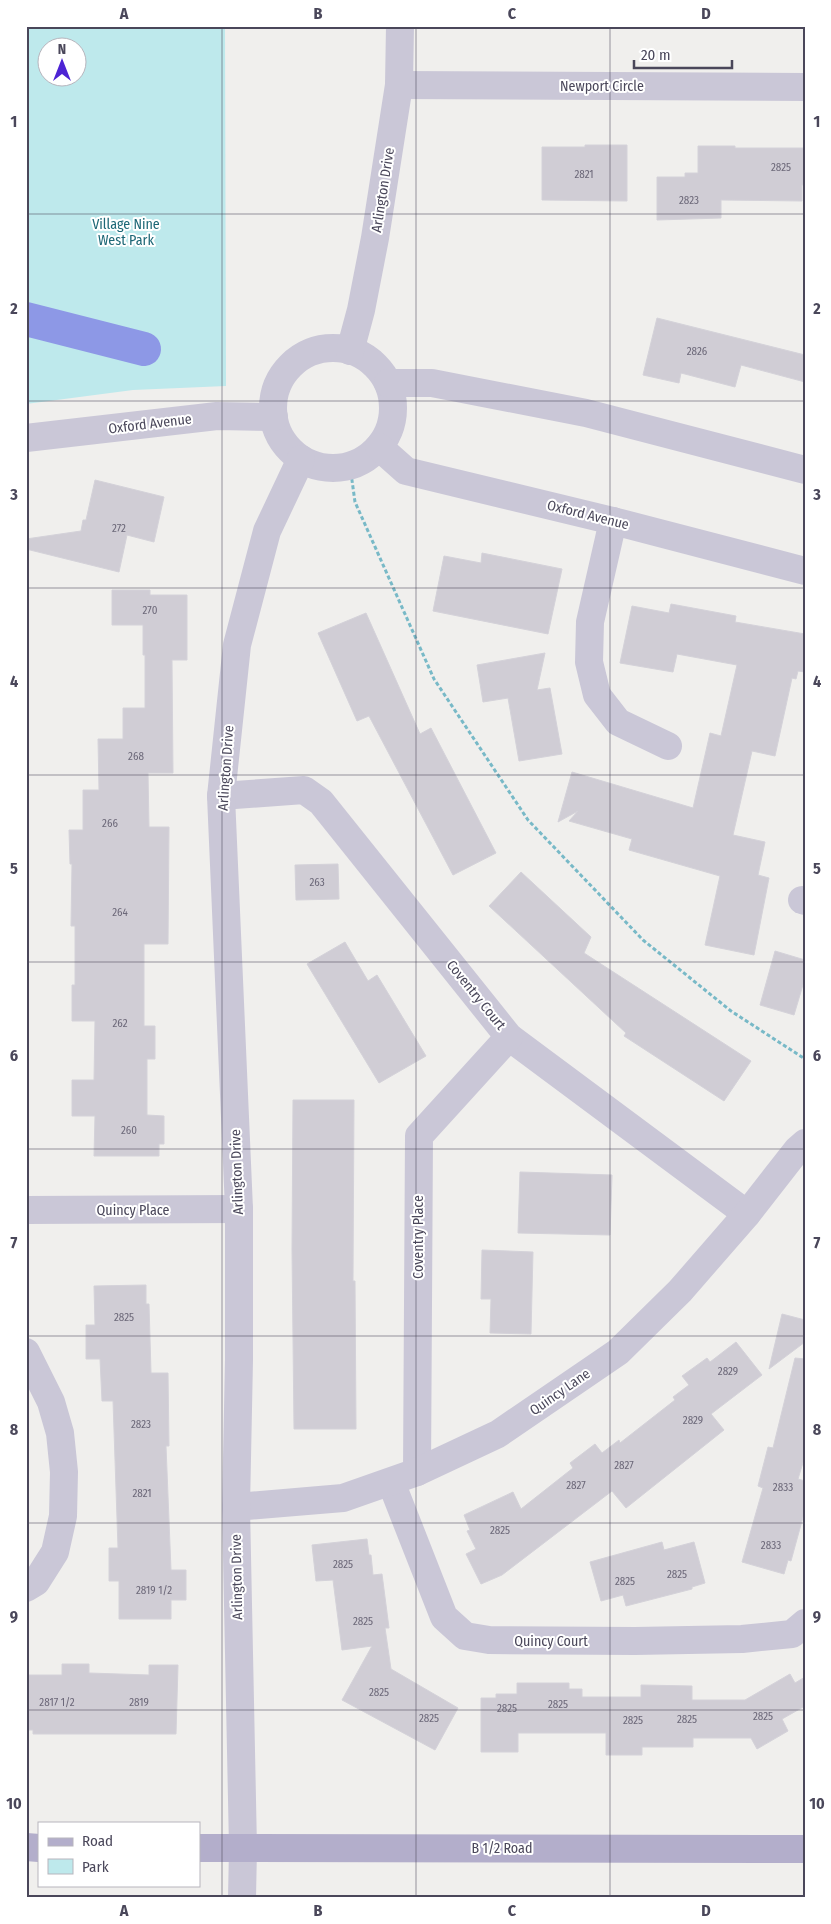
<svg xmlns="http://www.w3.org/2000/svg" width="831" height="1924" font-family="'Fira Sans Condensed',sans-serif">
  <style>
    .green { fill: #bee9ec; fill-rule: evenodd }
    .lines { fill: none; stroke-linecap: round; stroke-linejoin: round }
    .canal { stroke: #8d98e6; stroke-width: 34 }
    .building { fill: #d0cdd5; stroke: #d4d2d9 }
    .path { stroke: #78b9c7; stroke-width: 3; stroke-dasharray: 4 2.5; stroke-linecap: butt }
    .minor { stroke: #cac7d7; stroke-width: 28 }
    .major { stroke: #b3aecb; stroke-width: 28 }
    .grid { fill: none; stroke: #4a475a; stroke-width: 1; stroke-opacity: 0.55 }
    .labels { text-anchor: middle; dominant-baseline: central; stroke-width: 4; stroke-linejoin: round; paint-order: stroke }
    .number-label { font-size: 11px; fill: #6c6879 }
    .street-label { font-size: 14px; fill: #4a475a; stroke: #fff }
    .park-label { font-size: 14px; fill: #1c6776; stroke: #fff }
    .neatline { fill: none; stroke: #4a475a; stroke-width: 2 }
    .grid-label { font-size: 16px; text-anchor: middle; font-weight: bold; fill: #4a475a }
  </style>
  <rect width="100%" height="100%" fill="#f0efed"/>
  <path class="green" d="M 26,26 L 225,26 L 226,386 L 133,390 L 26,404 ZM 48,48 L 78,48 L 78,78 L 48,78 Z"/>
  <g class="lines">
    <path class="canal" d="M 26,319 L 144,349"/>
  </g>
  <g class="building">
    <path d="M 585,145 L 627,145 L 627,201 L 542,200 L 542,147 L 585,147 Z"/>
    <path d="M 698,146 L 735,146 L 735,148 L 805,148 L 805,185 L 802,185 L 802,201 L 721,200 L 721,218 L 657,220 L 657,177 L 685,177 L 685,173 L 698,173 Z"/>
    <path d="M 657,318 L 805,355 L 805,382 L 741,365 L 735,387 L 681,373 L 679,383 L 643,375 Z"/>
    <path d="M 95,480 L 164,497 L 154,542 L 127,535 L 119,572 L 26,549 L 26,539 L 81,531 L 83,520 L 86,520 Z"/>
    <path d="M 482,553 L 562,569 L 548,634 L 433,611 L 444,556 L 481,563 Z"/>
    <path d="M 112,590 L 150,590 L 150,595 L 187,595 L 187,660 L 172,660 L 173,773 L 148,773 L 149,827 L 169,827 L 168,944 L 144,944 L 144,1026 L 155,1026 L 155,1059 L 147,1059 L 147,1115 L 164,1116 L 164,1144 L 159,1144 L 159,1156 L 94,1156 L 95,1116 L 72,1116 L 72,1080 L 94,1080 L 95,1021 L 72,1021 L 72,985 L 75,985 L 75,926 L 71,926 L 72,864 L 70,864 L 69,830 L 83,830 L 83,790 L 99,790 L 98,739 L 123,739 L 123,708 L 145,708 L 145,655 L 143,655 L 143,625 L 112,625 Z"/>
    <path d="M 671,604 L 736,616 L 735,622 L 805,634 L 805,672 L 798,671 L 796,679 L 792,678 L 775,756 L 752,751 L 733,835 L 765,842 L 758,875 L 769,878 L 754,955 L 705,945 L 720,876 L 629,850 L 632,839 L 569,821 L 578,811 L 558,822 L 572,772 L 693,808 L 710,733 L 721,736 L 737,665 L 677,654 L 673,672 L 620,663 L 632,606 L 669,613 Z"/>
    <path d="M 366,613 L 420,734 L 431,728 L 496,853 L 453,875 L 369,716 L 357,721 L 318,633 Z"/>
    <path d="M 545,653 L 537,690 L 550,688 L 562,754 L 519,761 L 508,698 L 483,702 L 477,665 Z"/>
    <path d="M 338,864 L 339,899 L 296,900 L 295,865 Z"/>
    <path d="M 521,872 L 591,937 L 584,953 L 751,1061 L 724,1101 L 624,1036 L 626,1033 L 489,906 Z"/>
    <path d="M 345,942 L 368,981 L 377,975 L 426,1056 L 379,1083 L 307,964 Z"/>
    <path d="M 775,951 L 805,960 L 805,978 L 794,1015 L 760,1005 Z"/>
    <path d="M 293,1100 L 354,1100 L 353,1281 L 355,1281 L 356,1429 L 294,1429 L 292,1250 Z"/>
    <path d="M 520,1172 L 612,1175 L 610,1235 L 518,1233 Z"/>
    <path d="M 482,1250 L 533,1252 L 531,1334 L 490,1333 L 491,1299 L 481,1299 Z"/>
    <path d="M 146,1285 L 146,1304 L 149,1304 L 151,1373 L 168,1373 L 169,1446 L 166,1446 L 171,1570 L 186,1570 L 186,1600 L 171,1600 L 171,1619 L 119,1619 L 119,1581 L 109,1581 L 109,1548 L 118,1548 L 113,1401 L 102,1401 L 100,1359 L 86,1359 L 86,1325 L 95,1325 L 94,1286 Z"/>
    <path d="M 782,1314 L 805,1320 L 805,1342 L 769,1369 Z"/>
    <path d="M 736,1342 L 762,1375 L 711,1414 L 724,1430 L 626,1508 L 612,1491 L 502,1575 L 481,1584 L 466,1554 L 476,1549 L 467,1531 L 470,1530 L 464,1515 L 513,1492 L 521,1509 L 573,1468 L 570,1463 L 595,1444 L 602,1453 L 619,1440 L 620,1443 L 675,1400 L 673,1397 L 689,1385 L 682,1376 L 707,1358 L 710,1362 Z"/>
    <path d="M 795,1358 L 805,1359 L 805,1456 L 798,1479 L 805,1481 L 805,1510 L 791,1561 L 788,1560 L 784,1574 L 742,1562 L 763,1488 L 758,1486 L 768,1447 L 773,1448 Z"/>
    <path d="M 367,1539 L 369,1555 L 371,1555 L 373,1575 L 382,1574 L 389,1628 L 385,1628 L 391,1669 L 458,1708 L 435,1750 L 342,1700 L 372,1646 L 342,1650 L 333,1580 L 316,1581 L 312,1545 Z"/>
    <path d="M 662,1542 L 664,1550 L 694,1542 L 705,1583 L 692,1587 L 692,1589 L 626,1606 L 623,1595 L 601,1601 L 590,1562 Z"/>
    <path d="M 62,1664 L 89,1664 L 89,1673 L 149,1675 L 149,1665 L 178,1665 L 176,1734 L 33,1734 L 33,1730 L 26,1730 L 26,1675 L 62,1675 Z"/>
    <path d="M 790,1674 L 795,1683 L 805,1677 L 805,1706 L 782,1719 L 788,1731 L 757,1749 L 751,1738 L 693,1738 L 693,1747 L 642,1747 L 642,1755 L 606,1755 L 606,1733 L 518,1733 L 518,1752 L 481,1752 L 481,1698 L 496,1698 L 496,1694 L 517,1694 L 517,1683 L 569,1683 L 569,1689 L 582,1689 L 582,1697 L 641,1697 L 641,1685 L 692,1686 L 692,1700 L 745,1700 Z"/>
  </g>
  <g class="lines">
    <path class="path" d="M 350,466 L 355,502 L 434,679 L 528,820 L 643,940 L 731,1011 L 805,1059"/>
    <g class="minor">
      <path d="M 399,85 L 805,87"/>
      <circle cx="333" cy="408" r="60"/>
      <path d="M 350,351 L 361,310 L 375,238 L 399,85 L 400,26"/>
      <path d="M 388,383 L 432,383 L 586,413 L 805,470"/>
      <path d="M 26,438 L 217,416 L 274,417"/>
      <path d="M 379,447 L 406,471 L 613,521 L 805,571"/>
      <path d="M 613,521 L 590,622 L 589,662 L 597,695 L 618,722 L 668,746"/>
      <path d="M 221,796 L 304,790 L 321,802 L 509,1037 L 747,1214"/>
      <path d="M 802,900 L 805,901"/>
      <path d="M 26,1210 L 239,1209"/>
      <path d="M 26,1352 L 51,1402 L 60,1433 L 64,1472 L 63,1516 L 55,1552 L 36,1582 L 26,1588"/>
      <path d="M 417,1472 L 419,1136 L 509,1037"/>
      <path d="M 391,1482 L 444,1617 L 465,1636 L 489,1640 L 635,1641 L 742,1639 L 792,1634 L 805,1623"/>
      <path d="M 236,1507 L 343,1498 L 417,1472 L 498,1434 L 618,1352 L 680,1291 L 747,1214 L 797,1150 L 805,1143"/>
      <path d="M 242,1898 L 243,1848 L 236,1507 L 239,1360 L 239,1209 L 221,796 L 237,645 L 267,531 L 301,459"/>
    </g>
    <g class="major">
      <path d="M 26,1847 L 39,1848"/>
      <path d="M 199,1848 L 805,1849"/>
    </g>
  </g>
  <path class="grid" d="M 222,26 L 222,1898M 416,26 L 416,1898M 610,26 L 610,1898M 26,214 L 805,214M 26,401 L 805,401M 26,588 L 805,588M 26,775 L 805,775M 26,962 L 805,962M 26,1149 L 805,1149M 26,1336 L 805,1336M 26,1523 L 805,1523M 26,1710 L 805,1710"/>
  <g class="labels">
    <g class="number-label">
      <text x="781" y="167">2825</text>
      <text x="584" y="174">2821</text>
      <text x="689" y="200">2823</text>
      <text x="697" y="351">2826</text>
      <text x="119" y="528">272</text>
      <text x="150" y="610">270</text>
      <text x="136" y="756">268</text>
      <text x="110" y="823">266</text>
      <text x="317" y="882">263</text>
      <text x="120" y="912">264</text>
      <text x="120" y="1023">262</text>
      <text x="129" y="1130">260</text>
      <text x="124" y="1317">2825</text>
      <text x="728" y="1371">2829</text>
      <text x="693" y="1420">2829</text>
      <text x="141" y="1424">2823</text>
      <text x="624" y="1465">2827</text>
      <text x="576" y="1485">2827</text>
      <text x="783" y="1487">2833</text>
      <text x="142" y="1493">2821</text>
      <text x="500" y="1530">2825</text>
      <text x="771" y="1545">2833</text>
      <text x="343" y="1564">2825</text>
      <text x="677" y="1574">2825</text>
      <text x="625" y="1581">2825</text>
      <text x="154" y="1590">2819 1/2</text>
      <text x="363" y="1621">2825</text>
      <text x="379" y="1692">2825</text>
      <text x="57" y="1702">2817 1/2</text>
      <text x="139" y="1702">2819</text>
      <text x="558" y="1704">2825</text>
      <text x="507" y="1708">2825</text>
      <text x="763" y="1716">2825</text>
      <text x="429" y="1718">2825</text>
      <text x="687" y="1719">2825</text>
      <text x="633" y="1720">2825</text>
    </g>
    <g class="street-label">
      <text x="602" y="86">Newport Circle</text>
      <text transform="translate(383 190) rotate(-81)">Arlington Drive</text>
      <text transform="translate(150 424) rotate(-7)">Oxford Avenue</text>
      <text transform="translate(588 515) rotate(14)">Oxford Avenue</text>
      <text transform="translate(226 768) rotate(-86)">Arlington Drive</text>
      <text transform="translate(476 995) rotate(51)">Coventry Court</text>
      <text transform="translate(237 1172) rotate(-92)">Arlington Drive</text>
      <text x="133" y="1210">Quincy Place</text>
      <text transform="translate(418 1237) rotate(-90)">Coventry Place</text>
      <text transform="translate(560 1392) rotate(-35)">Quincy Lane</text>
      <text transform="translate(237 1577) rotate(-91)">Arlington Drive</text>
      <text x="551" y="1641">Quincy Court</text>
      <text x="502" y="1848">B 1/2 Road</text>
    </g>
    <g class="park-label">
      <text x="126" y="224">Village Nine<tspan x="126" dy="16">West Park</tspan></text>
    </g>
  </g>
  <rect width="831" height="1924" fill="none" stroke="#ffffff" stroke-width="55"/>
  <rect x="38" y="1822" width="162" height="65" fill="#ffffff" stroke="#b7b5bd"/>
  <rect x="48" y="1838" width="25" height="8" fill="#b3aecb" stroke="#b7b5bd"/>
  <text x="82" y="1846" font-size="15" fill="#4a475a">Road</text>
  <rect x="48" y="1859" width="25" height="15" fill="#bee9ec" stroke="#b7b5bd"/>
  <text x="82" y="1872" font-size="15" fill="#4a475a">Park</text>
  <g transform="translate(62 62)"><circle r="24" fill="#ffffff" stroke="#b7b5bd"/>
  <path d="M0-4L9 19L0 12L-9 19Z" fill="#4d24d4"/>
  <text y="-8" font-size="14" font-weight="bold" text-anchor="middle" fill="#4a475a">N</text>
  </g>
  <path d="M634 60v8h98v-8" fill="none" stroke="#4a475a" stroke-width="2.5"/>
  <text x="641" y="60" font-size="15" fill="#4a475a" stroke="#ffffff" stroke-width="4" paint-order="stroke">20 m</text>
  <rect x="28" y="28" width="776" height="1868" class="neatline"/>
  <g class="grid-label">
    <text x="124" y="19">A</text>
    <text x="318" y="19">B</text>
    <text x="512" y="19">C</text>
    <text x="706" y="19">D</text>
    <text x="14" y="127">1</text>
    <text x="817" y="127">1</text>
    <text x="14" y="314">2</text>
    <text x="817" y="314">2</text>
    <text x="14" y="500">3</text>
    <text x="817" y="500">3</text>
    <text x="14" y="687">4</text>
    <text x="817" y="687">4</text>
    <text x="14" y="874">5</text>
    <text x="817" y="874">5</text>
    <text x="14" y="1061">6</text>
    <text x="817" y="1061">6</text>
    <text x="14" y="1248">7</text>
    <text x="817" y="1248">7</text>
    <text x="14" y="1435">8</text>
    <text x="817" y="1435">8</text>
    <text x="14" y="1622">9</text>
    <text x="817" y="1622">9</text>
    <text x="14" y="1809">10</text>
    <text x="817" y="1809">10</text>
    <text x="124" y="1916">A</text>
    <text x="318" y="1916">B</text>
    <text x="512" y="1916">C</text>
    <text x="706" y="1916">D</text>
  </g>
</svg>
